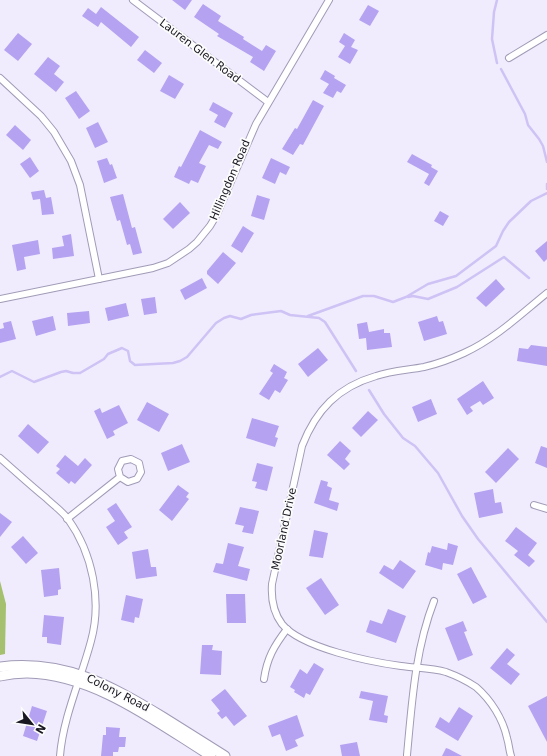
<svg xmlns="http://www.w3.org/2000/svg" width="547" height="756" font-family="'DejaVu Sans',sans-serif">
  <style>
    .forest { fill: #a5c16f }
    .lines { fill: none; stroke-linecap: round; stroke-linejoin: round }
    .stream { stroke: #cec3f4; stroke-width: 2.5 }
    .building { fill: #b5a2f1 }
    .minor-casing { stroke: #a19bb6; stroke-width: 8 }
    .secondary-casing { stroke: #a19bb6; stroke-width: 11 }
    .minor { stroke: #fff; stroke-width: 6 }
    .secondary { stroke: #fff; stroke-width: 9 }
    .labels { text-anchor: middle; dominant-baseline: central; stroke-width: 3.5; stroke-linejoin: round; paint-order: stroke }
    .street-label { font-size: 11px; fill: #181620; stroke: #fcfcfc }
  </style>
  <rect width="100%" height="100%" fill="#f0ecfe"/>
  <path class="forest" d="M 0,581 L 6,604 L 5,654 L 0,655 Z"/>
  <g class="lines">
    <g class="stream">
      <path d="M 497,0 L 494,12 L 492,39 L 497,63"/>
      <path d="M 501,69 L 525,114 L 528,125 L 539,139 L 543,146 L 547,162"/>
      <path d="M 547,184 L 547,189"/>
      <path d="M 408,297 L 413,296 L 428,299 L 457,287 L 504,257 L 529,278"/>
      <path d="M 308,316 L 363,296 L 374,296 L 393,302 L 406,297 L 428,284 L 456,276 L 496,246 L 503,231 L 509,222 L 531,201 L 547,193"/>
      <path d="M 0,377 L 12,371 L 34,382 L 61,372 L 66,371 L 73,373 L 80,373 L 104,359 L 108,354 L 122,348 L 128,351 L 130,361 L 135,365 L 173,363 L 180,361 L 187,357 L 216,323 L 224,318 L 230,316 L 241,319 L 251,315 L 281,311 L 290,315 L 319,318 L 325,322 L 356,371"/>
      <path d="M 369,390 L 384,414 L 403,438 L 415,446 L 438,473 L 462,516 L 478,539 L 547,622"/>
    </g>
  </g>
  <g class="building">
    <path d="M 172,0 L 192,0 L 185,10 Z"/>
    <path d="M 203,4 L 221,16 L 218,21 L 244,37 L 243,39 L 262,51 L 266,45 L 276,51 L 264,71 L 250,62 L 253,57 L 217,36 L 219,34 L 194,17 Z"/>
    <path d="M 368,5 L 379,11 L 370,26 L 359,20 Z"/>
    <path d="M 101,7 L 139,37 L 131,47 L 101,22 L 98,27 L 82,16 L 88,8 L 96,14 Z"/>
    <path d="M 18,33 L 32,44 L 18,61 L 4,50 Z"/>
    <path d="M 344,33 L 355,40 L 351,47 L 358,50 L 350,64 L 338,57 L 345,46 L 339,42 Z"/>
    <path d="M 145,50 L 162,63 L 154,73 L 137,60 Z"/>
    <path d="M 48,57 L 60,66 L 54,74 L 64,82 L 56,92 L 34,74 Z"/>
    <path d="M 325,70 L 335,76 L 334,78 L 346,85 L 341,93 L 337,91 L 333,98 L 323,93 L 329,84 L 320,79 Z"/>
    <path d="M 169,75 L 184,84 L 175,99 L 160,91 Z"/>
    <path d="M 76,91 L 90,111 L 79,119 L 65,98 Z"/>
    <path d="M 313,100 L 324,106 L 303,145 L 300,144 L 293,155 L 282,149 L 295,128 L 297,129 Z"/>
    <path d="M 213,102 L 233,113 L 225,128 L 214,122 L 218,115 L 209,110 Z"/>
    <path d="M 98,122 L 108,142 L 95,148 L 86,128 Z"/>
    <path d="M 15,125 L 31,140 L 23,150 L 6,135 Z"/>
    <path d="M 200,130 L 222,142 L 218,149 L 209,145 L 199,163 L 206,166 L 198,183 L 191,180 L 189,184 L 174,177 L 179,166 L 181,167 Z"/>
    <path d="M 412,154 L 432,165 L 431,167 L 438,171 L 429,186 L 424,183 L 429,174 L 407,162 Z"/>
    <path d="M 30,157 L 39,171 L 30,178 L 20,164 Z"/>
    <path d="M 107,158 L 110,165 L 112,164 L 117,178 L 104,183 L 97,161 Z"/>
    <path d="M 271,158 L 290,167 L 286,175 L 280,172 L 275,184 L 262,178 Z"/>
    <path d="M 44,190 L 46,198 L 51,197 L 54,214 L 42,215 L 40,199 L 33,200 L 31,192 Z"/>
    <path d="M 123,194 L 132,228 L 135,227 L 142,253 L 133,255 L 130,244 L 127,245 L 120,220 L 117,221 L 110,197 Z"/>
    <path d="M 257,195 L 270,199 L 264,220 L 251,216 Z"/>
    <path d="M 180,202 L 190,213 L 173,229 L 163,219 Z"/>
    <path d="M 440,211 L 449,216 L 443,226 L 434,221 Z"/>
    <path d="M 243,226 L 254,233 L 242,253 L 231,246 Z"/>
    <path d="M 71,234 L 74,256 L 53,259 L 52,248 L 64,246 L 62,236 Z"/>
    <path d="M 38,240 L 40,254 L 24,257 L 26,269 L 17,271 L 12,245 Z"/>
    <path d="M 547,241 L 547,259 L 544,262 L 535,251 Z"/>
    <path d="M 223,252 L 236,263 L 218,284 L 207,274 L 207,271 Z"/>
    <path d="M 202,278 L 207,288 L 185,300 L 180,290 Z"/>
    <path d="M 496,279 L 505,289 L 486,307 L 476,298 Z"/>
    <path d="M 155,297 L 157,313 L 144,315 L 141,299 Z"/>
    <path d="M 126,303 L 129,316 L 108,321 L 105,308 Z"/>
    <path d="M 89,311 L 90,323 L 68,326 L 67,313 Z"/>
    <path d="M 53,316 L 56,330 L 36,336 L 32,321 Z"/>
    <path d="M 437,316 L 439,322 L 443,321 L 447,334 L 424,341 L 418,322 Z"/>
    <path d="M 11,321 L 16,339 L 0,343 L 0,329 L 4,328 L 3,323 Z"/>
    <path d="M 367,322 L 369,332 L 384,329 L 384,333 L 390,333 L 392,347 L 367,350 L 366,338 L 359,339 L 357,324 Z"/>
    <path d="M 531,345 L 547,347 L 547,366 L 517,361 L 519,348 L 528,349 Z"/>
    <path d="M 318,348 L 328,360 L 308,377 L 298,364 Z"/>
    <path d="M 274,364 L 287,372 L 284,378 L 288,380 L 280,393 L 275,390 L 269,400 L 259,394 L 273,373 L 270,371 Z"/>
    <path d="M 483,381 L 494,398 L 483,405 L 480,401 L 470,407 L 473,411 L 467,415 L 457,399 Z"/>
    <path d="M 431,399 L 437,414 L 418,422 L 412,407 Z"/>
    <path d="M 147,402 L 169,414 L 159,432 L 137,420 Z"/>
    <path d="M 119,405 L 128,423 L 113,431 L 115,435 L 107,439 L 94,411 L 100,408 L 102,413 Z"/>
    <path d="M 368,411 L 378,420 L 361,437 L 352,428 Z"/>
    <path d="M 252,418 L 279,426 L 275,437 L 278,438 L 275,447 L 246,438 Z"/>
    <path d="M 28,424 L 49,442 L 38,454 L 18,436 Z"/>
    <path d="M 340,441 L 351,451 L 345,459 L 350,464 L 344,470 L 327,455 Z"/>
    <path d="M 182,444 L 190,462 L 168,471 L 161,453 Z"/>
    <path d="M 541,446 L 547,448 L 547,468 L 535,463 Z"/>
    <path d="M 508,448 L 519,459 L 496,483 L 485,472 Z"/>
    <path d="M 65,455 L 78,466 L 85,458 L 92,465 L 75,484 L 71,481 L 69,484 L 56,473 L 60,469 L 56,466 Z"/>
    <path d="M 257,463 L 273,467 L 267,491 L 255,488 L 257,482 L 252,481 Z"/>
    <path d="M 321,480 L 328,482 L 327,486 L 332,488 L 329,500 L 339,503 L 337,511 L 314,503 Z"/>
    <path d="M 178,485 L 189,493 L 186,497 L 189,499 L 172,521 L 159,510 Z"/>
    <path d="M 493,489 L 495,503 L 501,502 L 503,513 L 479,518 L 474,493 Z"/>
    <path d="M 116,503 L 132,527 L 124,532 L 128,538 L 118,545 L 106,527 L 115,521 L 107,509 Z"/>
    <path d="M 240,507 L 259,511 L 253,534 L 242,532 L 244,526 L 235,524 Z"/>
    <path d="M 0,513 L 12,522 L 0,537 Z"/>
    <path d="M 516,527 L 537,543 L 528,555 L 535,561 L 529,567 L 514,555 L 518,551 L 505,541 Z"/>
    <path d="M 314,530 L 328,533 L 323,558 L 309,556 Z"/>
    <path d="M 23,536 L 38,553 L 26,564 L 11,547 Z"/>
    <path d="M 228,543 L 244,547 L 238,566 L 250,569 L 247,581 L 213,572 L 216,563 L 223,564 Z"/>
    <path d="M 448,543 L 458,546 L 453,565 L 443,563 L 442,570 L 425,565 L 428,552 L 430,553 L 432,546 L 447,550 Z"/>
    <path d="M 148,549 L 151,567 L 156,567 L 157,576 L 136,579 L 132,552 Z"/>
    <path d="M 400,560 L 416,571 L 403,589 L 379,573 L 384,565 L 393,570 Z"/>
    <path d="M 471,567 L 487,597 L 473,604 L 457,574 Z"/>
    <path d="M 59,568 L 61,589 L 58,590 L 58,595 L 44,597 L 41,570 Z"/>
    <path d="M 321,578 L 339,605 L 325,615 L 306,588 Z"/>
    <path d="M 226,594 L 245,594 L 246,623 L 227,623 Z"/>
    <path d="M 126,595 L 143,599 L 139,618 L 135,617 L 134,623 L 121,620 Z"/>
    <path d="M 388,609 L 406,616 L 396,643 L 366,632 L 370,620 L 382,624 Z"/>
    <path d="M 44,615 L 64,617 L 61,645 L 47,643 L 47,637 L 42,637 Z"/>
    <path d="M 463,621 L 467,631 L 464,632 L 473,655 L 458,661 L 445,628 Z"/>
    <path d="M 202,645 L 213,645 L 212,650 L 222,651 L 221,675 L 200,674 Z"/>
    <path d="M 507,648 L 515,655 L 507,664 L 520,674 L 511,685 L 490,668 Z"/>
    <path d="M 314,663 L 324,669 L 310,695 L 306,693 L 304,698 L 294,692 L 295,690 L 290,687 L 300,669 L 307,674 Z"/>
    <path d="M 225,689 L 247,716 L 234,726 L 226,716 L 222,719 L 217,713 L 220,711 L 211,700 Z"/>
    <path d="M 361,691 L 388,696 L 384,715 L 388,716 L 387,723 L 369,720 L 373,701 L 359,698 Z"/>
    <path d="M 547,696 L 547,742 L 528,706 Z"/>
    <path d="M 32,706 L 47,711 L 37,741 L 23,736 Z"/>
    <path d="M 459,707 L 473,716 L 458,741 L 435,727 L 440,717 L 449,723 Z"/>
    <path d="M 297,715 L 304,736 L 295,740 L 298,746 L 286,751 L 280,734 L 272,737 L 268,726 Z"/>
    <path d="M 106,727 L 120,728 L 119,737 L 126,737 L 125,747 L 119,747 L 118,752 L 113,752 L 113,756 L 101,756 L 103,735 L 106,735 Z"/>
    <path d="M 357,742 L 360,756 L 342,756 L 340,745 Z"/>
    <path d="M 446,748 L 449,749 L 462,756 L 442,756 Z"/>
  </g>
  <g class="lines">
    <defs>
      <g id="minor">
        <path d="M 133,0 L 268,102"/>
        <path d="M 509,58 L 547,35"/>
        <path d="M 0,78 L 41,116 L 54,132 L 71,161 L 80,185 L 99,279"/>
        <path d="M 0,299 L 153,268 L 168,263 L 189,249 L 197,242 L 210,226 L 216,216 L 256,124 L 329,0"/>
        <path d="M 0,458 C 15,471 30,485 46,498 C 53,505 62,511 68,519 C 93,554 102,601 91,641 C 81,679 63,717 60,756"/>
        <path d="M 534,505 L 547,509"/>
        <path d="M 67,519 L 120,477 L 128,482 L 137,479 L 141,472 L 139,463 L 131,459 L 122,461 L 118,469 L 120,477"/>
        <path d="M 264,679 C 267,658 274,646 287,629"/>
        <path d="M 407,755 C 412,702 415,650 434,601"/>
        <path d="M 511,756 C 509,750 509,744 507,738 C 503,719 491,700 476,687 C 467,681 457,676 446,672 C 432,668 415,668 401,666 C 371,662 301,648 282,624 C 273,612 271,598 272,584 L 302,446 C 316,410 338,387 376,376 C 391,371 408,370 424,367 C 437,364 451,359 464,353 C 495,339 521,314 547,293"/>
      </g>
      <g id="secondary">
        <path d="M 0,667 C 64,659 110,685 163,717 C 184,730 204,743 225,756"/>
        <path d="M 0,676 C 9,674 18,673 27,673 C 94,674 156,722 211,756"/>
      </g>
    </defs>
    <use href="#minor" class="minor-casing"/>
    <use href="#secondary" class="secondary-casing"/>
    <use href="#minor" class="minor"/>
    <use href="#secondary" class="secondary"/>
  </g>
  <g class="labels">
    <g class="street-label">
      <text transform="translate(200 51) rotate(37)">Lauren Glen Road</text>
      <text transform="translate(230 180) rotate(-67)">Hillingdon Road</text>
      <text transform="translate(284 529) rotate(-78)">Moorland Drive</text>
      <text transform="translate(118 693) rotate(27)">Colony Road</text>
    </g>
  </g>
  <g transform="translate(32 724) rotate(120)" stroke="#fcfcfc" stroke-width="3" paint-order="stroke">
  <path d="M0-3L7 15L0 10L-7 15Z" fill="#181620"/>
  <text y="-6" font-size="11" font-weight="bold" text-anchor="middle" fill="#181620">N</text>
  </g>
</svg>
